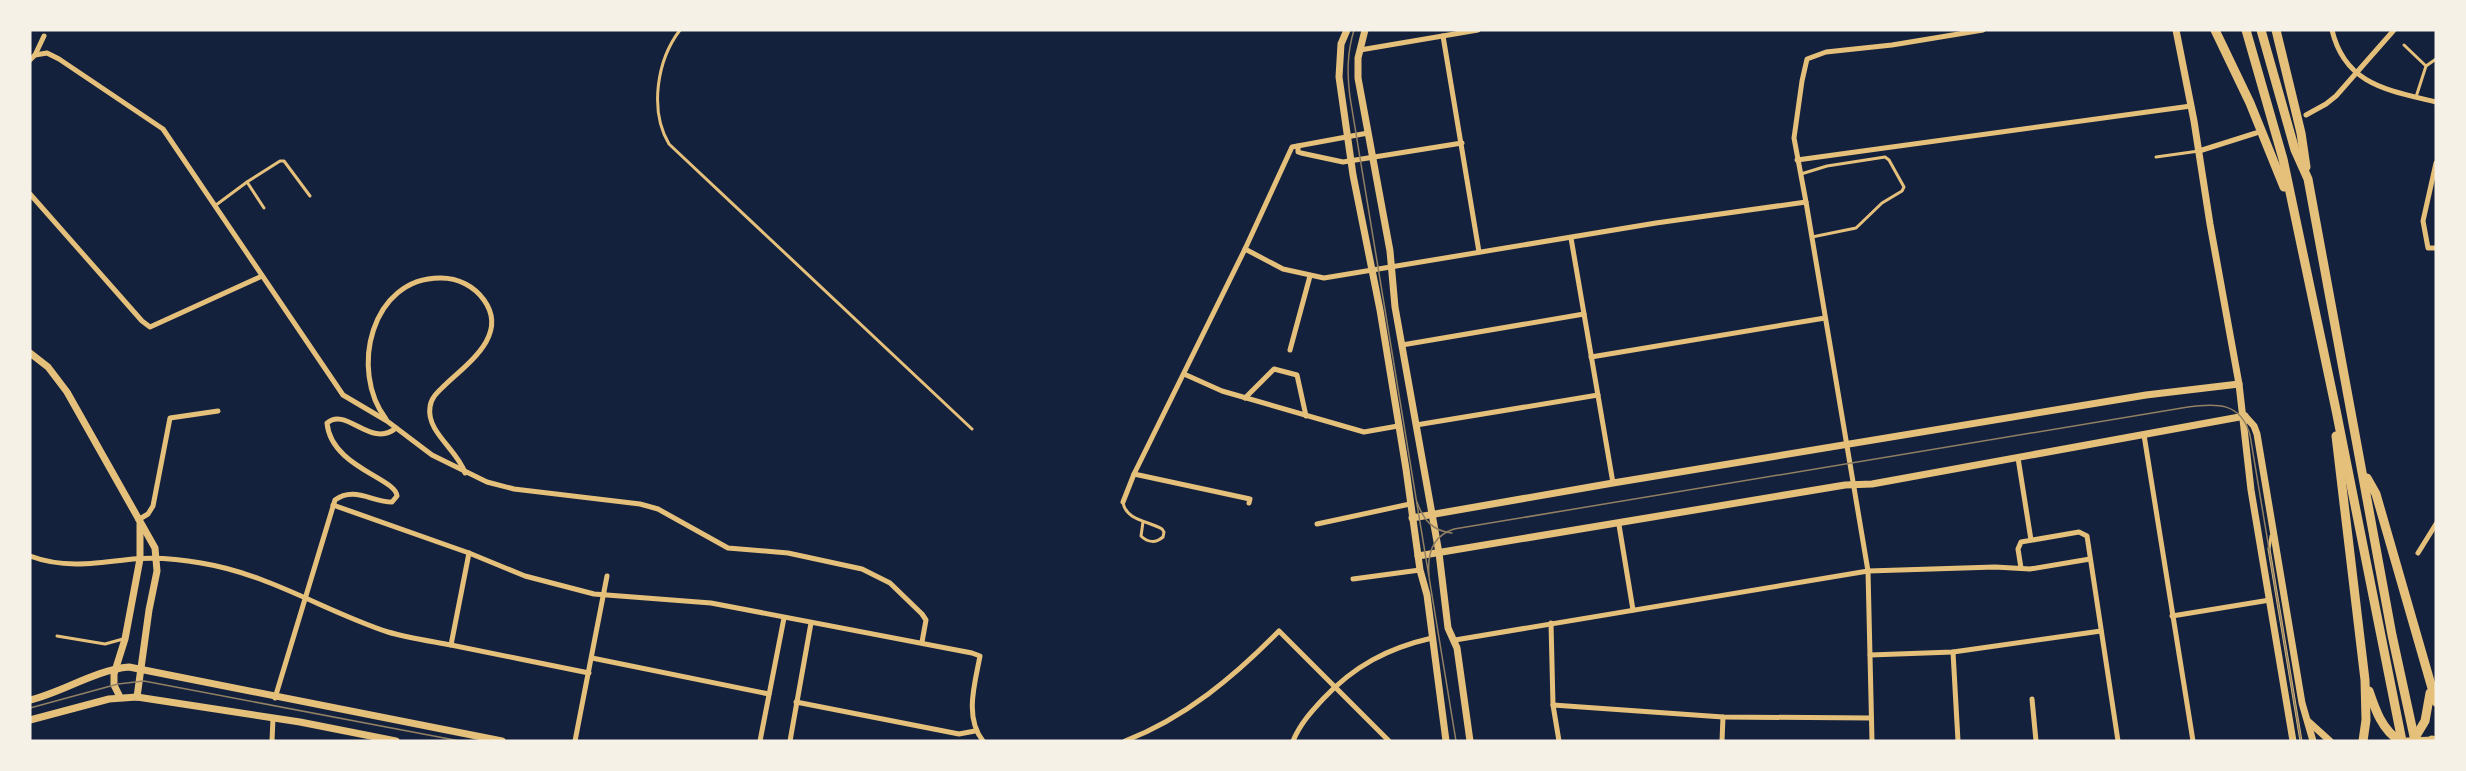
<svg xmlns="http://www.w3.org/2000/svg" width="2466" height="771" font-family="'Source Sans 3',sans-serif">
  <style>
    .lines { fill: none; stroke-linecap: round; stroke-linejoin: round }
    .service { stroke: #e5c07b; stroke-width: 3 }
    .minor { stroke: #e5c07b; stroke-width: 5 }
    .tertiary { stroke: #e5c07b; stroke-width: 7 }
    .trunk { stroke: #e5c07b; stroke-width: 9 }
    .tram { stroke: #918062; stroke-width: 1.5 }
  </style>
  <rect width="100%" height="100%" fill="#14213d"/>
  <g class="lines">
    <g class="service">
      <path d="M 680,30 C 657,60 649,110 669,144 L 972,429"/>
      <path d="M 2404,45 L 2426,66 L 2416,97"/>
      <path d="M 2426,66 L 2436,59"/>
      <path d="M 2156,157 L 2199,151"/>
      <path d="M 1801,174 L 1827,166 L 1885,157 L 1889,160 L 1904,187 L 1902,191 L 1882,203 L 1856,228 L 1812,237"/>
      <path d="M 247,182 L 280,161 L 284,161 L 310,196"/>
      <path d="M 216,205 L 247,182 L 264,208"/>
      <path d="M 1123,503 C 1127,521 1149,521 1162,529 L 1164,532 L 1163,537 C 1156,543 1148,543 1141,536 L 1143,522"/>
      <path d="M 2271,536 L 2269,549 L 2301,741"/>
      <path d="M 57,636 L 105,644 L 123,639"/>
    </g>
    <g class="minor">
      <path d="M 2332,30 C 2345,85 2388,90 2436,102"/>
      <path d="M 1443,36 L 1479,252"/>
      <path d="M 1360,50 L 1478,30"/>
      <path d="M 35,55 L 47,53 L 59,59 L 163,129 L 343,395 L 387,421 L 432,455 L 487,482 L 514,489 L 640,504 L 658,509 L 728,548 L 788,553 L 862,569 L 890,583 L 922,614 L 926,620 L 922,642"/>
      <path d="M 30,60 L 35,55 L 44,36"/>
      <path d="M 2306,115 L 2326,104 L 2336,96 L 2394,30"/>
      <path d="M 1298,146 L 1298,152 L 1301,153 L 1343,162 L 1462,143"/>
      <path d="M 2199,151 L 2256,133"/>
      <path d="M 1797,160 L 2191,106"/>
      <path d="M 2436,163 L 2423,221 L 2428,248 L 2436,248"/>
      <path d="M 30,194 L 142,321 L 150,327 L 262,276"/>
      <path d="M 1571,238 L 1613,483"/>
      <path d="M 1245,249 L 1283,269 L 1324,278 L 1656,223 L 1806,202"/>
      <path d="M 1402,345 L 1584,314"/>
      <path d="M 1290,350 L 1310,276"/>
      <path d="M 1591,357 L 1825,318"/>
      <path d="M 1184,374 L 1222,391 L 1364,432 L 1398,426"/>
      <path d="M 1245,398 L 1274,369 L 1297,375 L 1306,416"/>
      <path d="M 386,419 C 349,371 371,277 441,278 C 458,278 474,286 484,300 C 509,335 468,363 445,385 C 439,391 431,397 430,407 C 426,432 458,450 465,473"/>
      <path d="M 1416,425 L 1598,395"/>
      <path d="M 2144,435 L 2193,741"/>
      <path d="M 2018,458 L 2031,540"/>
      <path d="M 1134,474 L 1250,499 L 1249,503"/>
      <path d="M 1123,502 L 1134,474 L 1245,249 L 1292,147 L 1368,133"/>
      <path d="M 333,505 L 469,553 L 525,576 L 594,594 L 711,603 L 972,653 L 980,656 C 975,683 964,717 983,741"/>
      <path d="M 138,520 L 148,514 L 153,506 L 170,418 L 218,411"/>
      <path d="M 1317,524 L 1410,504"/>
      <path d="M 1619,525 L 1633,610"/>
      <path d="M 2418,553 L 2436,524"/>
      <path d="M 30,556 C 64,569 98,563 133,559 C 155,557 179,559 201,563 C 269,574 324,611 388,632 C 408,638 430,641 451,645 C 497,654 543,664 589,673"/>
      <path d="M 2021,568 L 2018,549 L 2021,542 L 2079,532 L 2087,536 L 2118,741"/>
      <path d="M 1353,579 L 1420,570"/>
      <path d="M 2172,616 L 2270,600"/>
      <path d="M 1551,623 L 1553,705 L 1559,741"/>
      <path d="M 1455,640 L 1868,571 L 1995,567 L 2030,569 L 2090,559"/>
      <path d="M 451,645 L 469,553"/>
      <path d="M 1953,652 L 1958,741"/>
      <path d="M 1870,655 L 1953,652 L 2101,631"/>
      <path d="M 592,658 L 769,694"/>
      <path d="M 275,698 L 335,500 C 354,486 372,502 392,502 L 397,496 C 396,478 331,467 327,423 C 346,406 371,449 396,428"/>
      <path d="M 2032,699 L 2036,741"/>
      <path d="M 796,702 L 959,734 L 975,731"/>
      <path d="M 1553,705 L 1723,717 L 1871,718"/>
      <path d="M 272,741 L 273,718"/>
      <path d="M 575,741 L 607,576"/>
      <path d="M 760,741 L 784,618"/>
      <path d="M 790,741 L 811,623"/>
      <path d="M 1125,741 C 1185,718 1235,676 1279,631 L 1389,741"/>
      <path d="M 1293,741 C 1300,724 1311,712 1323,699 C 1354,666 1388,648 1432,638"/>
      <path d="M 1722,741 L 1723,717"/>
      <path d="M 1872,741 L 1868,571 L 1806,202 L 1794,138 L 1802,81 L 1807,59 L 1826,52 L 1892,45 L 1983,30"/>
    </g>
    <g class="tertiary">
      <path d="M 1347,30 L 1341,44 L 1339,77 L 1353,175 L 1380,310 L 1406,469 L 1420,570 L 1427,595 L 1446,741"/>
      <path d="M 1365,30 L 1358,58 L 1358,78 L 1390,251 L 1395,307 L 1439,553 L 1448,628 L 1457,648 L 1470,741"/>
      <path d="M 2176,30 L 2194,121 L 2210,224 L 2239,384 L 2251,490 L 2293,741"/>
      <path d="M 30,353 L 48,367 L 67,392 L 155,548 L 157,571 L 149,610 L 137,697"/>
      <path d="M 2245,416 L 2254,426 L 2257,434 L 2302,703 L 2313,741"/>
      <path d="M 1412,518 L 1613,483 L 2146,395 L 2239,384"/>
      <path d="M 1418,556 L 1845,485 L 1872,484 L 2245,416"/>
      <path d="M 120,697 L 114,685 L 114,674 L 125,639 L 140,559 L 140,524"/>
      <path d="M 30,700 C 63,692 95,670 129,667 L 502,741"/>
      <path d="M 30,720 L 109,699 L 137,697 L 300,722 L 396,741"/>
      <path d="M 2309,722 L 2330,741"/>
      <path d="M 2407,741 L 2434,740"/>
    </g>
    <g class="trunk">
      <path d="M 2215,30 L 2250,103 L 2284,187"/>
      <path d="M 2246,30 L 2283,159 L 2336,410 L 2402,741"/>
      <path d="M 2261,30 L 2295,150 L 2308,179 L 2392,635 L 2415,741"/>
      <path d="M 2276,30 L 2301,133 L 2306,167"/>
      <path d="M 2336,436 L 2365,680 L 2366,720 L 2363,741"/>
      <path d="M 2367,478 L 2376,494 L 2436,702"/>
      <path d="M 2369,691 C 2375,709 2382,730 2400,741"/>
      <path d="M 2413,741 L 2425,721 L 2430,693"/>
      <path d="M 2431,741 L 2432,740"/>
    </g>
    <g class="tram">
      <path d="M 1354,30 C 1347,53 1347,73 1350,97 L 1456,741"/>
      <path d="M 1417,502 C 1423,519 1432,531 1452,533"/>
      <path d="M 1429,575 C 1427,554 1432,536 1454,529 L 2188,407 C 2216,403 2241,402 2250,435 L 2301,741"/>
      <path d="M 30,708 L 118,684 L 144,681 L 460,741"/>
    </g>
  </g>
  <rect width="2466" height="771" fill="none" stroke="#f6f1e7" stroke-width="63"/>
</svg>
